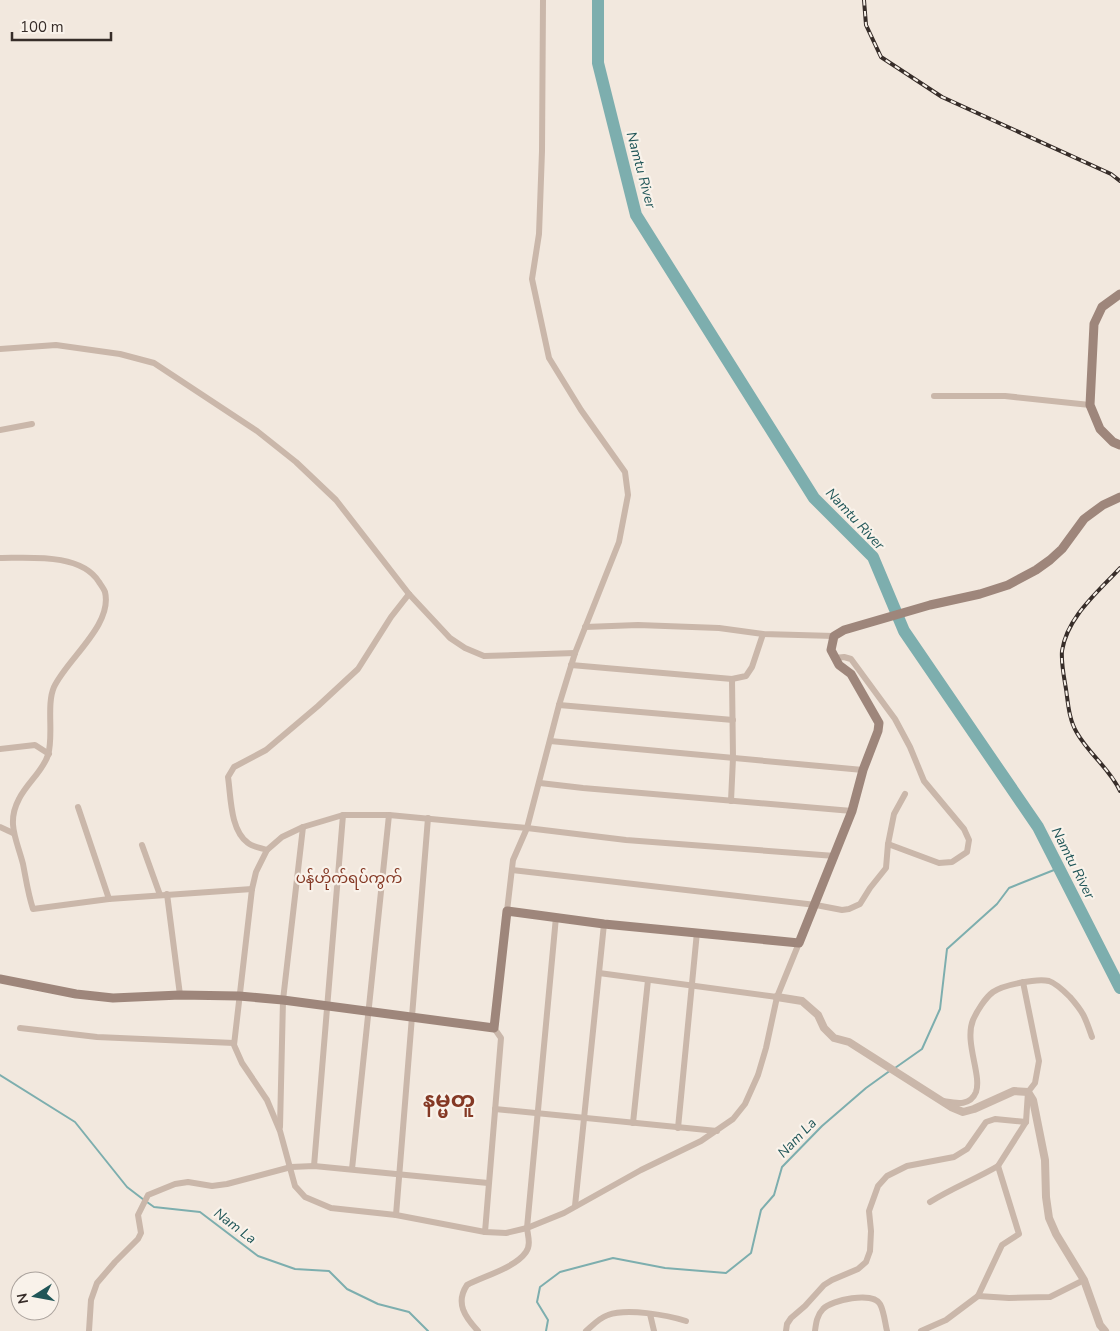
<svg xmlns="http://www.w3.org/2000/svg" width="1120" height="1331" font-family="'Nunito Sans','Noto Sans Myanmar',sans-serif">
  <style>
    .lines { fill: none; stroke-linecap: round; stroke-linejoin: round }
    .stream { stroke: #7daeae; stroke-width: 2 }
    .river { stroke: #7daeae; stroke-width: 12 }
    .minor { stroke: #cab7aa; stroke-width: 6 }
    .tertiary { stroke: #cab7aa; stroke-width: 8 }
    .secondary { stroke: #9e867b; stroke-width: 9 }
    .rail-casing { stroke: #372d29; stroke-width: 4 }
    .rail { stroke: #f9f2ea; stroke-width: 2; stroke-dasharray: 5.5; stroke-linecap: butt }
    .labels { text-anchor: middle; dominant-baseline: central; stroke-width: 4.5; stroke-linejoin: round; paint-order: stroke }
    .water-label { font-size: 14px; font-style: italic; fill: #205658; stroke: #f9f2ea }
    .quarter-label { font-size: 15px; fill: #843824; stroke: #f9f2ea }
    .town-label { font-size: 22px; font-weight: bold; fill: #843824; stroke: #f9f2ea }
  </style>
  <rect width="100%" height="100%" fill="#f2e8de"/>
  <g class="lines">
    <g class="stream">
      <path d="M 895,1068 L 922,1049 L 940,1009 L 947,949 L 997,904 L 1009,888 L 1059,868"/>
      <path d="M 0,1075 L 75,1122 L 127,1187 L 144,1200"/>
      <path d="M 147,1202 L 154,1207 L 200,1212 L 258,1256 L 295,1269 L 329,1271 L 347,1289 L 378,1304 L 409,1312 L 428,1331"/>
      <path d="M 546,1331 L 548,1320 L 537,1302 L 540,1287 L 560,1272 L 613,1258 L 665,1268 L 726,1273 L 751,1253 L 761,1210 L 774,1195 L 782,1167 L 822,1126 L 866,1088 L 891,1070"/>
    </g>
    <path class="river" d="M 598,0 L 598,63 L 636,215 L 814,498 L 873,557 L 904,631 L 1038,827 L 1120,988"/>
    <g class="minor">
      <path d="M 0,349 L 56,345 L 120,354 L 154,363 L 257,431 L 296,462 L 336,500 L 409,594 L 450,638 L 465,648 L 484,656 L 575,653"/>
      <path d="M 934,396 L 1005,396 L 1090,405"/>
      <path d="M 0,430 L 32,424"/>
      <path d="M 0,558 C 30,558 81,553 99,582 C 101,585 104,589 105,592 C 113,625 67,659 54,687 C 46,705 54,736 48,755 C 43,771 27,783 19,799 C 6,823 17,840 23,864 C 26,879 28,894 33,909 L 109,899 L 252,889"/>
      <path d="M 585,627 L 638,625 L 719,628 L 763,634 L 834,636"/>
      <path d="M 835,658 L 844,657 L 851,659 L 895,719 L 910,747 L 924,781 L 964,829 L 969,840 L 967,852 L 952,862 L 939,863 L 888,844"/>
      <path d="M 571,665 L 732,679 L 746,676 L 752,667 L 763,634"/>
      <path d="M 559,705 L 733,720"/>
      <path d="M 550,741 L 863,770"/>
      <path d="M 0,749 L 35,745 L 49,754"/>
      <path d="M 540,783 L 583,788 L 852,811"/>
      <path d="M 731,801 L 733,758 L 732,679"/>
      <path d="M 78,807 L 109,899"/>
      <path d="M 0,827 L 13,833"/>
      <path d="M 142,845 L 160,895"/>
      <path d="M 267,850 C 261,848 253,847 248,843 C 230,830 231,797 228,777 L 234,767 L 266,750 L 318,706 L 358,669 L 391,617 L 409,594"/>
      <path d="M 512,870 L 816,905 L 842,910 L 849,909 L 860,904 L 870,888 L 886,868 L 888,844 L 894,814 L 905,794"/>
      <path d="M 167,894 L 180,995"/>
      <path d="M 507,911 L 513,860 L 527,828 L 559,705 L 575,653 L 619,542 L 628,495 L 625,472 L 581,410 L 549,358 L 532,279 L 539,234 L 542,151 L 543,0"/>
      <path d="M 799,943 L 777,997 L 766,1048 L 758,1075 L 745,1104 L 733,1119 L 701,1141 L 641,1170 L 564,1213 L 527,1228 L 506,1233 L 485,1232 L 396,1215 L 331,1208 L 305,1197 L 295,1186 L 280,1131 L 267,1100 L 242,1063 L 234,1045 L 252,889 L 256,872 L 267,850 L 282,837 L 303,827 L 343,815 L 389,815 L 527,828 L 626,840 L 835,856"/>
      <path d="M 599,973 L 777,997"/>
      <path d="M 20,1028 L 97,1037 L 234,1043"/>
      <path d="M 943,1101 C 955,1103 970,1107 976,1092 C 982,1075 964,1042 973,1020 C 977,1011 985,998 993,992 C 1003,985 1037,978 1049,981 C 1055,983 1065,992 1070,997 C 1084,1013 1085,1017 1092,1037"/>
      <path d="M 495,1109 L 717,1131"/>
      <path d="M 633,1123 L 648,980"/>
      <path d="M 280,1127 L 283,1000 L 303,827"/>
      <path d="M 678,1128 L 697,932"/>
      <path d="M 314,1166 L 343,815"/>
      <path d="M 998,1166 L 1026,1122 L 1028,1092 L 1035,1083 L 1039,1061 L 1023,982"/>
      <path d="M 352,1169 L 389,815"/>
      <path d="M 575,1206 L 604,924"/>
      <path d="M 396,1215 L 428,818"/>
      <path d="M 485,1232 L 501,1038 L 494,1028"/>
      <path d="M 978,1296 L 1009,1298 L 1050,1297 L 1084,1280"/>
      <path d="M 650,1314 L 654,1331"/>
      <path d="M 89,1331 L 91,1300 L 97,1283 L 115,1262 L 138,1239 L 141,1233 L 138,1215 L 148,1195 L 175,1184 L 188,1182 L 212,1186 L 227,1184 L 291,1167 L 314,1166 L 488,1183"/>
      <path d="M 478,1331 C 465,1317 455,1303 467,1285 C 484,1276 515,1268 526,1252 C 531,1245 528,1236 527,1228 L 556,917"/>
      <path d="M 586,1331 C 593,1325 599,1318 608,1315 C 627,1308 667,1315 686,1321"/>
      <path d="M 786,1331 L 787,1324 L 791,1318 L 805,1306 L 824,1285 L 832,1280 L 858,1269 L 866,1262 L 870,1251 L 871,1231 L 869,1211 L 878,1186 L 887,1176 L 907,1166 L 954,1157 L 967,1149 L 986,1122 L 995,1119 L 1026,1122"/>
      <path d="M 815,1331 C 816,1323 817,1315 823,1309 C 831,1300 873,1291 880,1304 C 884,1311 885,1323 887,1331"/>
      <path d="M 921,1331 L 946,1320 L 978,1296 L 1002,1245 L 1019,1234 L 998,1166 C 976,1179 952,1188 930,1202"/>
    </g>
    <path class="tertiary" d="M 777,997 L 802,1001 L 818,1015 L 824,1028 L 834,1038 L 849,1042 L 951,1107 L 963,1112 L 974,1109 L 1014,1091 L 1028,1092 L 1033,1100 L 1045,1160 L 1046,1197 L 1049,1218 L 1056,1234 L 1084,1280 L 1100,1325 L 1105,1331"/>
    <g class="secondary">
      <path d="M 1120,294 L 1102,307 L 1094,324 L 1090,405 L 1100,429 L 1113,442 L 1120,445"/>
      <path d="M 0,979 L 76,994 L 113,998 L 180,995 L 239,996 L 283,1000 L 494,1028 L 507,911 L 604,924 L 799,943 L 852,811 L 863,770 L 878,731 L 879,723 L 851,674 L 839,665 L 831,650 L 834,636 L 844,630 L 930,605 L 980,594 L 1008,585 L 1036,570 L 1050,560 L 1062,549 L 1084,519 L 1103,505 L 1120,497"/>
    </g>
    <defs>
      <g id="rail">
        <path d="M 864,0 L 866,25 L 881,57 L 942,97 L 1111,174 L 1120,181"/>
        <path d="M 1120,568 C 1098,592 1067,617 1062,651 C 1061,663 1064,677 1066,689 C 1068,703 1069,720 1077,733 C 1089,754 1110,769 1120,791"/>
      </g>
    </defs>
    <use href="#rail" class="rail-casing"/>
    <use href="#rail" class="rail"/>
  </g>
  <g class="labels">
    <g class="water-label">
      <text transform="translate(641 170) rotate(75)">Namtu River</text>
      <text transform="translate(855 519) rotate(47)">Namtu River</text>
      <text transform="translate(1073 863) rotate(63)">Namtu River</text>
      <text transform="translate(797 1138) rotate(-46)">Nam La</text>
      <text transform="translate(235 1226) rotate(37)">Nam La</text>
    </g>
    <g class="quarter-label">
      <text x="349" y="878">ပန်ဟိုက်ရပ်ကွက်</text>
    </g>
    <g class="town-label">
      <text x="449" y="1100">နမ္မတူ</text>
    </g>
  </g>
  <g transform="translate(35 1296) rotate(259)"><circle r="24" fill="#f9f2ea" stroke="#aba39d"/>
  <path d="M0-4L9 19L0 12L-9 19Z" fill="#205658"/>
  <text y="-8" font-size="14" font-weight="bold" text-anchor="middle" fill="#372d29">N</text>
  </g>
  <path d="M12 32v8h99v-8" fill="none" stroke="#372d29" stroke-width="2.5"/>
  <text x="20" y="32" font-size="15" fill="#372d29" stroke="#f9f2ea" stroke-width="4" paint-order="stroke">100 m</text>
</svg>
